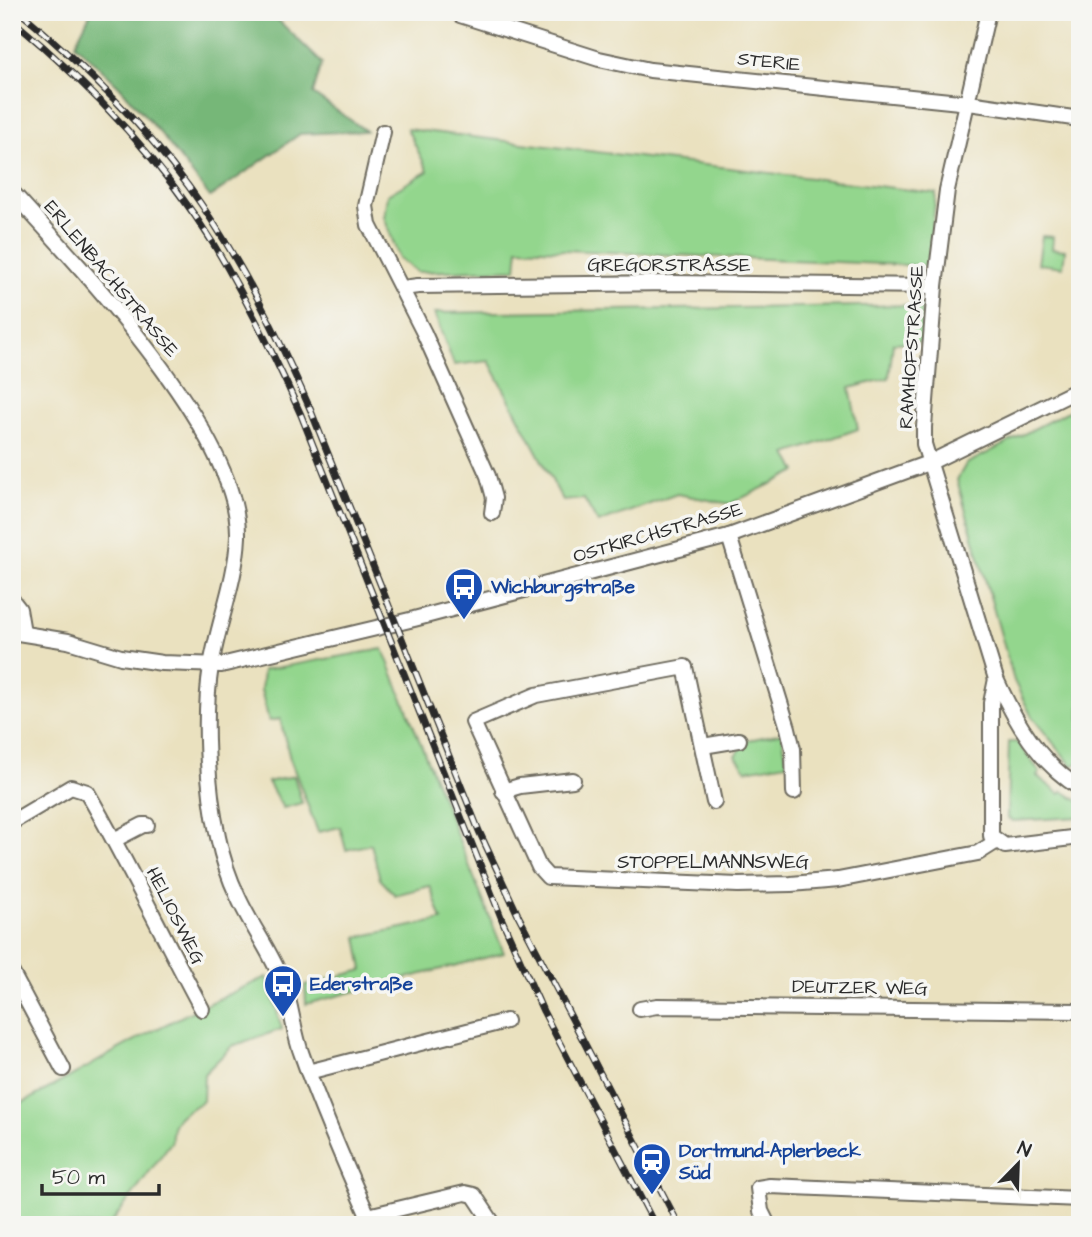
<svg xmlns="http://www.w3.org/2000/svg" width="1092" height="1237" font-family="'Architects Daughter',sans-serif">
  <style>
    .green { fill: #93d68d; stroke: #5f805c; stroke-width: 2 }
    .forest { fill: #76b778; stroke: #507152; stroke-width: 2 }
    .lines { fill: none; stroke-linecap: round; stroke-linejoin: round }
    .street-casing { stroke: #6e6b5f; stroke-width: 18 }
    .street { stroke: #fff; stroke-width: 14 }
    .rail-casing { stroke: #2b2b2b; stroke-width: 7 }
    .rail { stroke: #f6f6f2; stroke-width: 4.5; stroke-dasharray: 13; stroke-linecap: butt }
    .labels { text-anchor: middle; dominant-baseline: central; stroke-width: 7; stroke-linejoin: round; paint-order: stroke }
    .street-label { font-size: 19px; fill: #2b2b2b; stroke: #f6f6f2 }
    .transit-label { font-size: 19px; font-weight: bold; fill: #164399; stroke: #f6f6f2; text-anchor: start }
  </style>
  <rect width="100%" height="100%" fill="#f6f6f2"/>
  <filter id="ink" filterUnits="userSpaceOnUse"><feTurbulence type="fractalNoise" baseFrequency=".0143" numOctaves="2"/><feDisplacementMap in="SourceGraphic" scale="14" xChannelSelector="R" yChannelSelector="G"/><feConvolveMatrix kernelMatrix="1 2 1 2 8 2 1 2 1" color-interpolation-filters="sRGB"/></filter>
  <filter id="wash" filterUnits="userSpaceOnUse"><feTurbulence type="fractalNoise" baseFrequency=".00686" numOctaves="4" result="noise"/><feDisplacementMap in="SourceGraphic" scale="28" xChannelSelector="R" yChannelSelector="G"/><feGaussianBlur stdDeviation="1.57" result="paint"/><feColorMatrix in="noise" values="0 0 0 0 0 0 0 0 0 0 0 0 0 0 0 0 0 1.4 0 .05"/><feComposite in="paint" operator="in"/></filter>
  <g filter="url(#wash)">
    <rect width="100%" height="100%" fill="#eae1bf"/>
    <g class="green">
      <path d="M 407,129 L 936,193 L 928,266 L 518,248 L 516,269 L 417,272 L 399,258 L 384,217 L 387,195 L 428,171 Z"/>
      <path d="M 1042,236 L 1053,237 L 1052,249 L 1065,250 L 1063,267 L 1038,264 Z"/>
      <path d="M 922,305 L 922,342 L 893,343 L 889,378 L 850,388 L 858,429 L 787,454 L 797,471 L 730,504 L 677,494 L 598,523 L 584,499 L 563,501 L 489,361 L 454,365 L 434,313 Z"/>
      <path d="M 1080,405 L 1080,762 L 1072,766 L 1032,717 L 1014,681 L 957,480 L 966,464 Z"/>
      <path d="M 383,649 L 504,953 L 306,1004 L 305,985 L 363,970 L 357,937 L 442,920 L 430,886 L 395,895 L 380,879 L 371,844 L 346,850 L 340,827 L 318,832 L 290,759 L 280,719 L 269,721 L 261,690 L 263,670 Z"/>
      <path d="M 782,733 L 787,763 L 746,770 L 736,756 L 740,749 L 739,742 Z"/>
      <path d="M 1009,742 L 1017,742 L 1040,772 L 1037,776 L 1060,794 L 1063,791 L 1080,802 L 1080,817 L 1012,821 L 1007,818 Z"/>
      <path d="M 294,776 L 302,803 L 283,808 L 268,782 Z"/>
      <path d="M 267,977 L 282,1029 L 232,1046 L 204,1074 L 203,1101 C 185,1113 170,1116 172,1141 L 110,1225 L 41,1225 L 12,1222 L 12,1108 C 40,1094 66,1079 93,1064 C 148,1031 208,1003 267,977 Z"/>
    </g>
    <path class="forest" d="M 91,12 L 276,12 L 274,16 L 322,63 L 313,94 L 366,131 L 300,134 L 210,197 L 160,133 L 119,86 L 75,44 Z"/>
  </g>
  <g filter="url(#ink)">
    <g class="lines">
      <defs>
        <g id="street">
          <path d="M 988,12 L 947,190 L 935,286 L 924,427 L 924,444 L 996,679 C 1015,721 1039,763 1080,788"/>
          <path d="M 460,15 L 599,59 L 650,70 L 969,103 L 1080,119"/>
          <path d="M 383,132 L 366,206 L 369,225 L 424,333 L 488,476 L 494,498 L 492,513"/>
          <path d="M 12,192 C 79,266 241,435 238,537 C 236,581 218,623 211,666 C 203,716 207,788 218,837 C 222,857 229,878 238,897 C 251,926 272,953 283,983 C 292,1006 293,1032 302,1055 C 322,1112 347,1169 372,1225"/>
          <path d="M 403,288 L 418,286 L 674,283 L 935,286"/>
          <path d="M 729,536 L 788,728 L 793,749 L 794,792"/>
          <path d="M 12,600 L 19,609 L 23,632"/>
          <path d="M 12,632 L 68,641 L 121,657 L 162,663 L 221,665 L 414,619 L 729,536 L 931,462 L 1080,389"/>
          <path d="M 996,679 L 991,703 L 991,836 L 1005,846 L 1080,837"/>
          <path d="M 703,746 L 739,740"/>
          <path d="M 503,791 L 520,786 L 573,780"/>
          <path d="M 714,802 L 685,667 L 536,695 L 473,722 L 539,867 L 548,877 L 738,885 L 791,884 L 838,880 L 978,853 L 997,841"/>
          <path d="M 12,822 L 71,787 L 87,792 C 128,863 163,937 202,1009"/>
          <path d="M 114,840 L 143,825 L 147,825"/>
          <path d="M 12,973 L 63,1069"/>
          <path d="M 640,1009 L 657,1006 L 1080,1011"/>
          <path d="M 308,1072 L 506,1021"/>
          <path d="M 368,1216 L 465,1193 L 474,1195 L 494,1225"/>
          <path d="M 768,1225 L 761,1211 L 758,1188 L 770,1186 L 1080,1199"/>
        </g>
      </defs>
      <use href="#street" class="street-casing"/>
      <use href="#street" class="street"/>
      <defs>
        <g id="rail">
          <path d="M 20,12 C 82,64 141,122 189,187 C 239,256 277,333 311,411 L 479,831 L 518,915 L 679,1225"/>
          <path d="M 12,20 C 89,84 161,159 214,245 C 247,300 275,357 301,415 L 503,922 L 543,1011 L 655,1225"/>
        </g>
      </defs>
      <use href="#rail" class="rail-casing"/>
      <use href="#rail" class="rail"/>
    </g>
  </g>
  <defs>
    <symbol id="bus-pin" viewBox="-11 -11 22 30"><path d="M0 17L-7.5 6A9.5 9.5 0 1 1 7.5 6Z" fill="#1a4fb4" stroke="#f6f6f2"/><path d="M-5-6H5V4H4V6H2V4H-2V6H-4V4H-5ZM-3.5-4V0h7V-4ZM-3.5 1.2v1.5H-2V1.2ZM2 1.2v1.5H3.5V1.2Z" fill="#fff"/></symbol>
    <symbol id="station-pin" viewBox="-11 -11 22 30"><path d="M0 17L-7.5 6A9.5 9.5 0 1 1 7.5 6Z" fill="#1a4fb4" stroke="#f6f6f2"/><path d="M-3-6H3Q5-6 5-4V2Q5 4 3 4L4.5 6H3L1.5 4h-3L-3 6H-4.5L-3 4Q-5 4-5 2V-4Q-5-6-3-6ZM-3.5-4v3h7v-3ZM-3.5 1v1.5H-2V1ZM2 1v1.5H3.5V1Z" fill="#fff"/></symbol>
  </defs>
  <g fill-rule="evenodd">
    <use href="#bus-pin" x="442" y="565" width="44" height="60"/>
    <use href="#bus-pin" x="261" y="962" width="44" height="60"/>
    <use href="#station-pin" x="630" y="1140" width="44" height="60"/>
  </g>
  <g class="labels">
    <g class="street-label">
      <text transform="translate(769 62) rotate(6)">STERIE</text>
      <text x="669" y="265">GREGORSTRASSE</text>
      <text transform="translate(111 279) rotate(50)">ERLENBACHSTRASSE</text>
      <text transform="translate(912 347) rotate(-86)">RAMHOFSTRASSE</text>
      <text transform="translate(658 533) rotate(-16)">OSTKIRCHSTRASSE</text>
      <text x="713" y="862">STOPPELMANNSWEG</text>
      <text transform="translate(175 916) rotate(63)">HELIOSWEG</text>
      <text transform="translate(860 988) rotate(1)">DEUTZER WEG</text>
    </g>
    <g class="transit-label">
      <text x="491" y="587">Wichburgstraße</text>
      <text x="310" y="984">Ederstraße</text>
      <text x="679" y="1151">Dortmund-Aplerbeck<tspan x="679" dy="22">Süd</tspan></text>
    </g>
  </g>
  <rect width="1092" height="1237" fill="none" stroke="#f6f6f2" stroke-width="42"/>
  <g transform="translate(1018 1164) rotate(23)" stroke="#f6f6f2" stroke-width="5" paint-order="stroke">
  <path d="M0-5L12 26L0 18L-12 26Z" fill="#2b2b2b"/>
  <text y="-10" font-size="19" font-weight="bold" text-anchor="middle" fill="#2b2b2b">N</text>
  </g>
  <path d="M42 1184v10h117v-10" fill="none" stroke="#2b2b2b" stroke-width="3.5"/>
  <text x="52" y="1184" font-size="21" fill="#2b2b2b" stroke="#f6f6f2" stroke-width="5" paint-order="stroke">50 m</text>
</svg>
